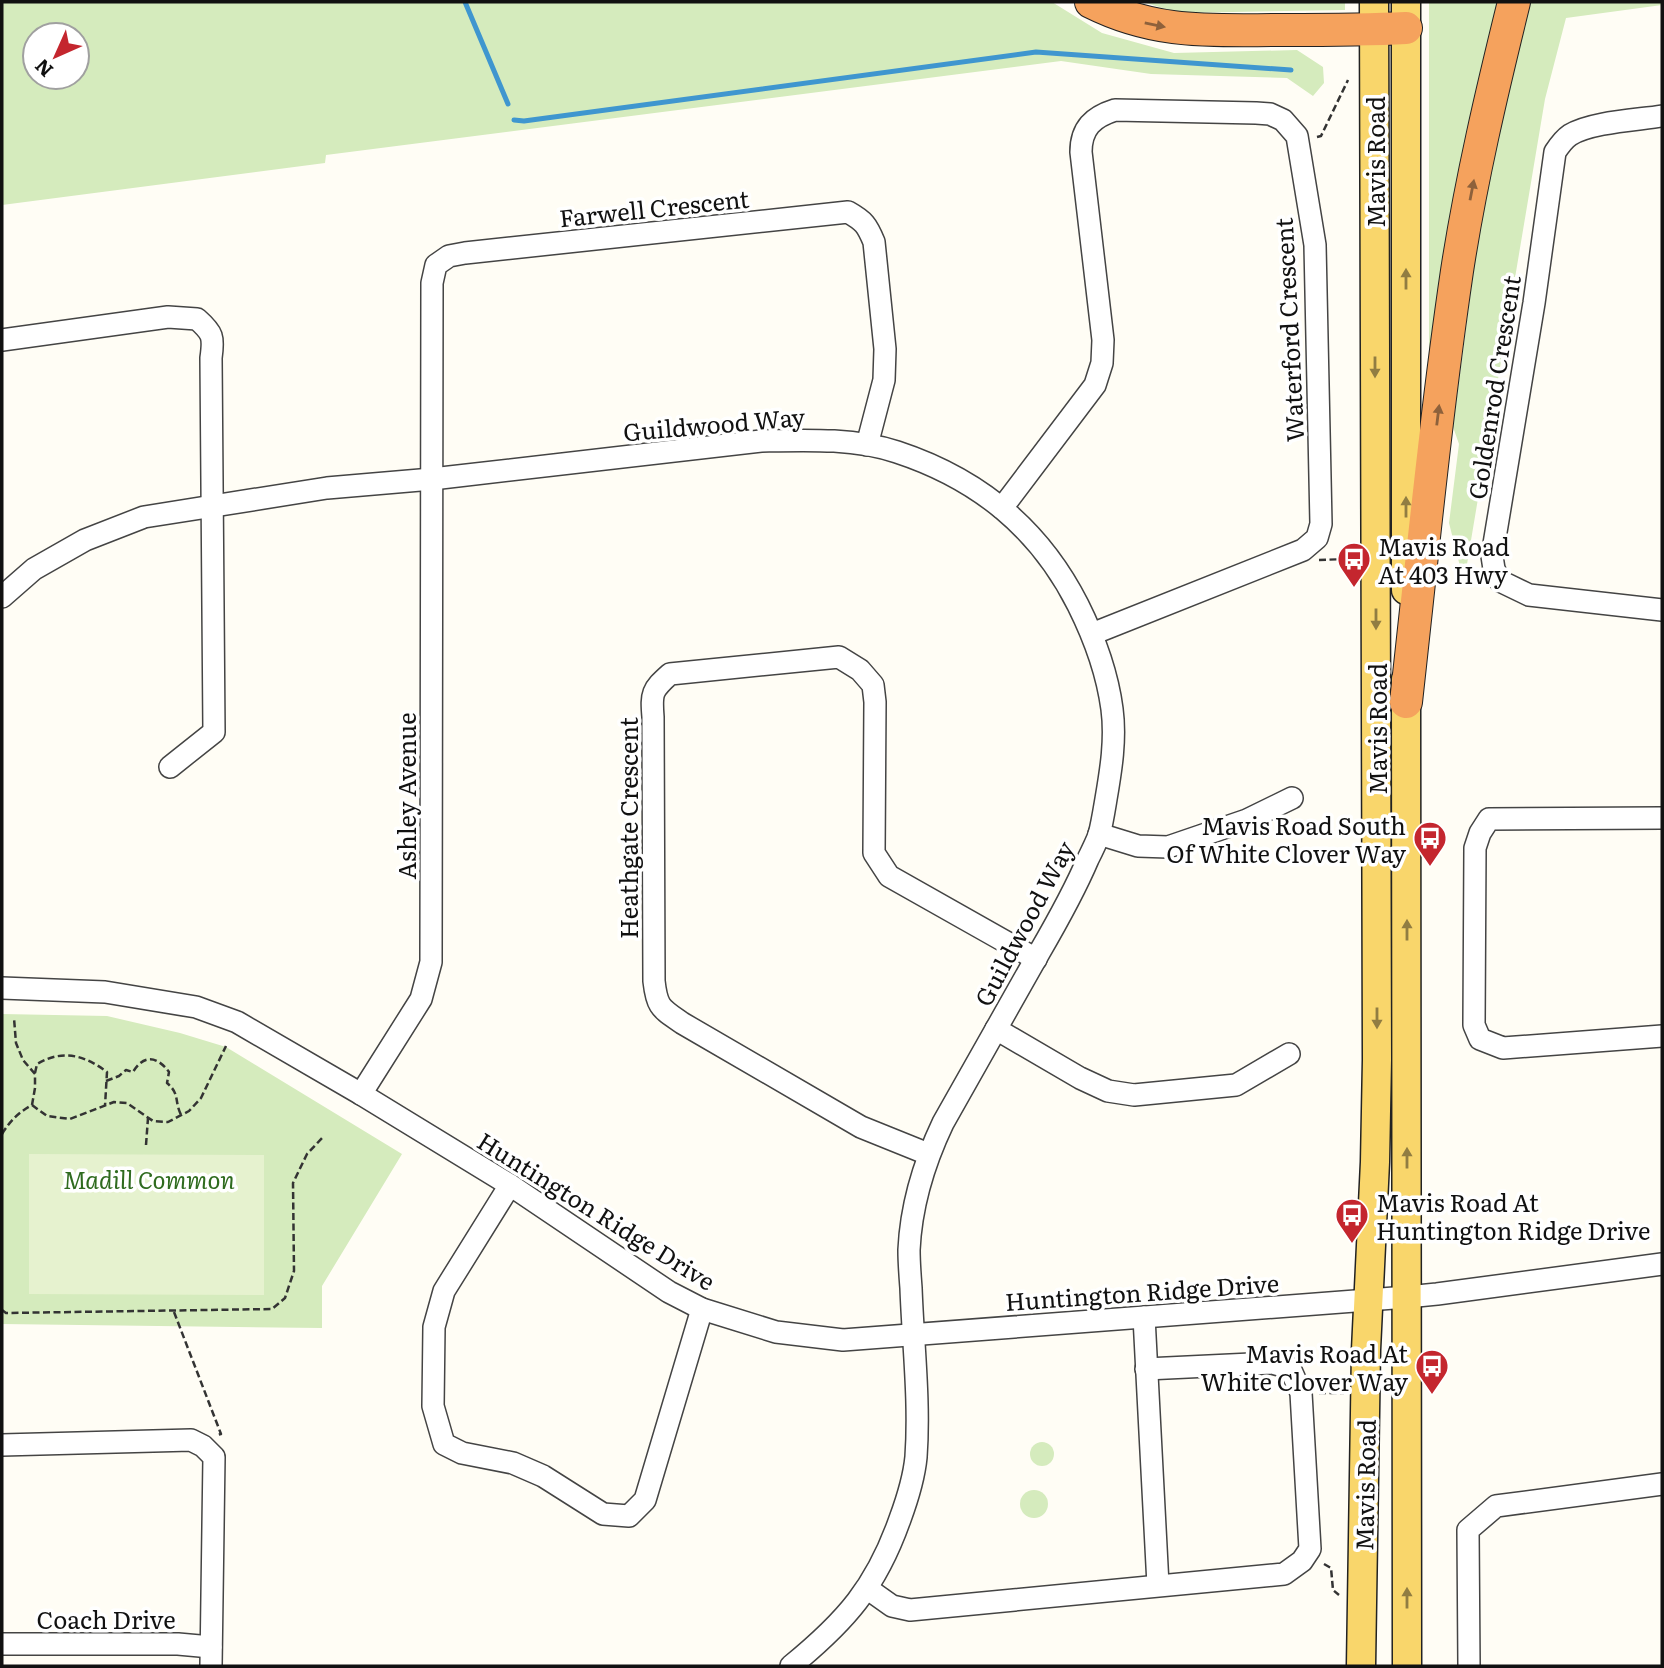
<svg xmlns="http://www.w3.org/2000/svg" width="1664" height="1668" font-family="Literata,serif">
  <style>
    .green { fill: #d5ebbd; fill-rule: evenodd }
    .pitch { fill: #e6f2cf }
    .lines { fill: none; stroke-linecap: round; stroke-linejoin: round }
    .stream { stroke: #3f96cf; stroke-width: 5 }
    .minor-casing { stroke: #444; stroke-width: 24 }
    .major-casing { stroke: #222; stroke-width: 31 }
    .highway-casing { stroke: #222; stroke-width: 34 }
    .path { stroke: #333; stroke-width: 2.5; stroke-dasharray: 7 3.5; stroke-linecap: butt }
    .minor { stroke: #fff; stroke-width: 21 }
    .major { stroke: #f9d66b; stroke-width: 28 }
    .highway { stroke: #f5a25d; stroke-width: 32 }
    .oneway { fill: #8e613b }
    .oneway2 { fill: #917d42 }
    .labels { text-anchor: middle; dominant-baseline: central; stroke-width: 7; stroke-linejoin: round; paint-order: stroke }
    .street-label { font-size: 24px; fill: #111; stroke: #fff }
    .poi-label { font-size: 24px; fill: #111; stroke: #fff; text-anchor: start }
    .park-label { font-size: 24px; font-style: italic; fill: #2f6b1f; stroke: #fff }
  </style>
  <rect width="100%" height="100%" fill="#fffdf5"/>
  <g class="green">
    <path d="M 2,2 L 1052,2 L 1102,33 L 1174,53 L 1297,50 L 1323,67 L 1324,83 L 1313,96 L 1287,78 L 1151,74 L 1061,61 L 326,155 L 325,163 L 2,205 ZM 77,35 L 77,77 L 35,77 L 35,35 Z"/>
    <path d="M 1143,2 L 1345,2 L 1345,10 L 1179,13 Z"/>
    <path d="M 1429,2 L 1507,2 L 1429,391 Z"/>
    <path d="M 1528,2 L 1662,2 L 1662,5 L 1566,18 L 1545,99 L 1464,582 L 1449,523 L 1459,444 L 1453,427 L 1477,245 L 1492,148 Z"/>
    <path d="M 2,1014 L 107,1016 L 180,1033 L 226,1047 L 402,1154 L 322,1286 L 322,1328 L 2,1324 Z"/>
    <circle cx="1042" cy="1454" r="12"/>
    <circle cx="1034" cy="1504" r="14"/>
  </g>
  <path class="pitch" d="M 29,1154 L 264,1155 L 264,1295 L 29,1294 Z"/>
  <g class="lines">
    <g class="stream">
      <path d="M 465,2 L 508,104"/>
      <path d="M 514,120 L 524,121 L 1036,52 L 1291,70"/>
    </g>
    <defs>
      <g id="minor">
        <path d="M 1662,116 C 1637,120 1591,122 1570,135 C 1564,139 1559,146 1555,152 L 1534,303 L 1492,556 L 1494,569 L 1500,581 L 1529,595 L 1662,610"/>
        <path d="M 2,340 L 168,317 L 197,319 C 213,333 214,337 211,358 L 214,732 L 170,767"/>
        <path d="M 1002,508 L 1095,385 L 1102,363 L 1103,340 L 1081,152 C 1081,128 1093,117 1115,110 L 1256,113 L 1270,114 L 1283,120 L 1297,136 L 1315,245 L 1321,524 L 1317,538 L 1303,550 L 1092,634"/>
        <path d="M 2,597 L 34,569 L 85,540 L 144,517 L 327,488 L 432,479 L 761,441 C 807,440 854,438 897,452 C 979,479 1039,528 1078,605 C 1095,639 1107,671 1112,709 C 1116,739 1111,770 1106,799 C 1104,811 1102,824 1099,835 C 1096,843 1092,851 1088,859 C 1074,892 1057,922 1039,953 C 1007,1009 975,1066 943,1123 C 924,1163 911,1206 909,1250 C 909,1263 910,1275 911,1288 C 913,1344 920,1401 916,1457 C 914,1478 907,1500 900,1519 C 876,1587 846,1621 791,1666"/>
        <path d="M 1662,818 L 1489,819 L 1480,833 L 1475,848 L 1474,1025 L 1480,1039 L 1503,1048 L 1662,1036"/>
        <path d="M 1099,834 L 1138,846 L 1168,847 L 1247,820 L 1292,798"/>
        <path d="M 2,988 L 105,992 L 196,1007 L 237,1022 L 361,1094 L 510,1185 L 669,1292 L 702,1309 L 776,1332 L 843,1340 L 1407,1297 L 1437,1294 L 1662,1264"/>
        <path d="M 996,1029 L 1080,1078 L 1108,1091 L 1134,1095 L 1236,1085 L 1289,1054"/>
        <path d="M 361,1094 L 421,999 L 431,962 L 432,283 L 436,265 L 449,256 L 465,253 L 848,212 C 864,221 867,225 874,242 L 885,349 L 884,380 L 867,445"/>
        <path d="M 928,1154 L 861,1127 L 682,1023 C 661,1008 657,1008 654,981 L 653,717 C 651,693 652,690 670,674 L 839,657 L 860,670 L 873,685 L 875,702 L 874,853 L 889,876 L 1036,959"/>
        <path d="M 510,1185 L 444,1291 L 434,1327 L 433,1406 L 444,1444 L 462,1453 L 513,1463 L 543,1476 L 603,1514 L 629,1516 L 645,1500 L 702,1309"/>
        <path d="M 1144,1317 L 1158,1585"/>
        <path d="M 2,1445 L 191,1440 L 203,1446 L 214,1457 L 211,1666"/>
        <path d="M 868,1589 L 892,1606 L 910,1610 L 1284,1574 L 1302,1561 L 1310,1549 L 1301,1393 L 1290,1368 L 1272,1363 L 1146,1369"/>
        <path d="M 2,1644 L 178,1644 L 211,1647"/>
        <path d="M 1469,1666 L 1468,1530 L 1496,1506 L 1662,1484"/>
      </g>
      <g id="major">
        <path d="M 1406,2 L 1406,590"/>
        <path d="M 1406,680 L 1407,1666"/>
        <path d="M 1361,1666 L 1366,1350 L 1375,1162 L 1377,1060 L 1374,2"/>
      </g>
      <g id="highway">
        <path d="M 1091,2 C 1157,35 1211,30 1282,30 C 1323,30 1365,30 1406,28"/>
        <path d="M 1406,702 C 1422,558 1436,414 1457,271 C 1471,180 1492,91 1514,2"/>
      </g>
    </defs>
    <use href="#minor" class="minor-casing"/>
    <use href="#major" class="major-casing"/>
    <use href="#highway" class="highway-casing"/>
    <g class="path">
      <path d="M 1317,137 L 1321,136 L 1348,80"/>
      <path d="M 1319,560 L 1347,559"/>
      <path d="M 35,1073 L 37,1064 C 63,1049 84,1055 107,1072 L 105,1106"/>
      <path d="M 106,1081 L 119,1076 L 126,1070 L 133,1072 C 144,1054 157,1056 169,1072 L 167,1083 C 180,1094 174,1100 181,1115"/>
      <path d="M 32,1105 L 47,1116 L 70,1119 L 114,1102 L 127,1103 L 153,1121 L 168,1122 L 189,1111 L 201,1098 L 226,1046"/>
      <path d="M 2,1134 C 10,1121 19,1112 32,1105 L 35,1088 L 35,1074 L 23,1060 L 16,1043 L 14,1018"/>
      <path d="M 146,1145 L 148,1118"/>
      <path d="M 2,1310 L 6,1313 L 272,1309 L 285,1298 L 294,1271 L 293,1183 L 307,1154 L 324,1136"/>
      <path d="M 174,1312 L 221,1434 L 217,1435"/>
      <path d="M 1319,1393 L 1344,1393"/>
      <path d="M 1324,1564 L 1331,1568 L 1333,1590 L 1339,1595"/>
    </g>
    <use href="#minor" class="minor"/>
    <use href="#major" class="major"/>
    <use href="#highway" class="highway"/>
  </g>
  <defs><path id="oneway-solid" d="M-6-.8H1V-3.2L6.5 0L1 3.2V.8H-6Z" transform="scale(1.75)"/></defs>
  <g class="oneway">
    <use href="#oneway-solid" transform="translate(1155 25) rotate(12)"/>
    <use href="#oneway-solid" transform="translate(1472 190) rotate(-79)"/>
    <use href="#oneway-solid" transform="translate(1438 415) rotate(-83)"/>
  </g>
  <g class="oneway2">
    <use href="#oneway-solid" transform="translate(1406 279) rotate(-90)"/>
    <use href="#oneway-solid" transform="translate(1375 367) rotate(90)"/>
    <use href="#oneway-solid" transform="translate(1406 507) rotate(-90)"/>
    <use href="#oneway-solid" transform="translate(1376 619) rotate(90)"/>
    <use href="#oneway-solid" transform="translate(1407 930) rotate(-90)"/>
    <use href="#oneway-solid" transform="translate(1377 1018) rotate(90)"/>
    <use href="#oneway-solid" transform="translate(1407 1158) rotate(-90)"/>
    <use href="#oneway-solid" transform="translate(1407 1598) rotate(-90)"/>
  </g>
  <defs>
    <symbol id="bus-pin" viewBox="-11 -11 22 30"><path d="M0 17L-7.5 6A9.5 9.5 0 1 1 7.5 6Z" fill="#c4262e" stroke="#fff"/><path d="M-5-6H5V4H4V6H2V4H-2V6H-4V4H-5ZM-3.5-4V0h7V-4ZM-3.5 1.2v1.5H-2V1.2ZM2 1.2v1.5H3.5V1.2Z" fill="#fff"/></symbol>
  </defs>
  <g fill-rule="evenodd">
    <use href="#bus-pin" x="1335" y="540" width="38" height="52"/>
    <use href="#bus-pin" x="1411" y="819" width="38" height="52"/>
    <use href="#bus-pin" x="1333" y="1196" width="38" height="52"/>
    <use href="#bus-pin" x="1413" y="1347" width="38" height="52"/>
  </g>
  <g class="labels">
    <g class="street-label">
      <text transform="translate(1374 162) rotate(-90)">Mavis Road</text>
      <text transform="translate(654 207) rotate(-6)">Farwell Crescent</text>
      <text transform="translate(1288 330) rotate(-93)">Waterford Crescent</text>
      <text transform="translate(1493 387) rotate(-81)">Goldenrod Crescent</text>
      <text transform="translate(714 423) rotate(-5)">Guildwood Way</text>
      <text transform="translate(1376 729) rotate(-90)">Mavis Road</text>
      <text transform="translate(405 796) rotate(-90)">Ashley Avenue</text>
      <text transform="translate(627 828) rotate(-90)">Heathgate Crescent</text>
      <text transform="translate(1023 923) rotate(-62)">Guildwood Way</text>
      <text transform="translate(597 1210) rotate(32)">Huntington Ridge Drive</text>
      <text transform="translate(1142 1291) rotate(-4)">Huntington Ridge Drive</text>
      <text transform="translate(1364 1485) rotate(-89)">Mavis Road</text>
      <text x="106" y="1618">Coach Drive</text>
    </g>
    <g class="poi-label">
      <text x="1378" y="545">Mavis Road<tspan x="1378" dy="28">At 403 Hwy</tspan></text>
      <text x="1406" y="824" text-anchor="end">Mavis Road South<tspan x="1406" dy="28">Of White Clover Way</tspan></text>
      <text x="1376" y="1201">Mavis Road At<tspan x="1376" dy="28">Huntington Ridge Drive</tspan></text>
      <text x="1408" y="1352" text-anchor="end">Mavis Road At<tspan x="1408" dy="28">White Clover Way</tspan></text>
    </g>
    <g class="park-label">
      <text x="149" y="1178">Madill Common</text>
    </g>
  </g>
  <rect width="1664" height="1668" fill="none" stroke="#111111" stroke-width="7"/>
  <g transform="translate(56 56) rotate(225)"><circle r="33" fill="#ffffff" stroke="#a0a0a0" stroke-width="2"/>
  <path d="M0-5L12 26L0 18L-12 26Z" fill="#c4262e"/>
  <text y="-10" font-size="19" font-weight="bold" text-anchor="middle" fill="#111111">N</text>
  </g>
</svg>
